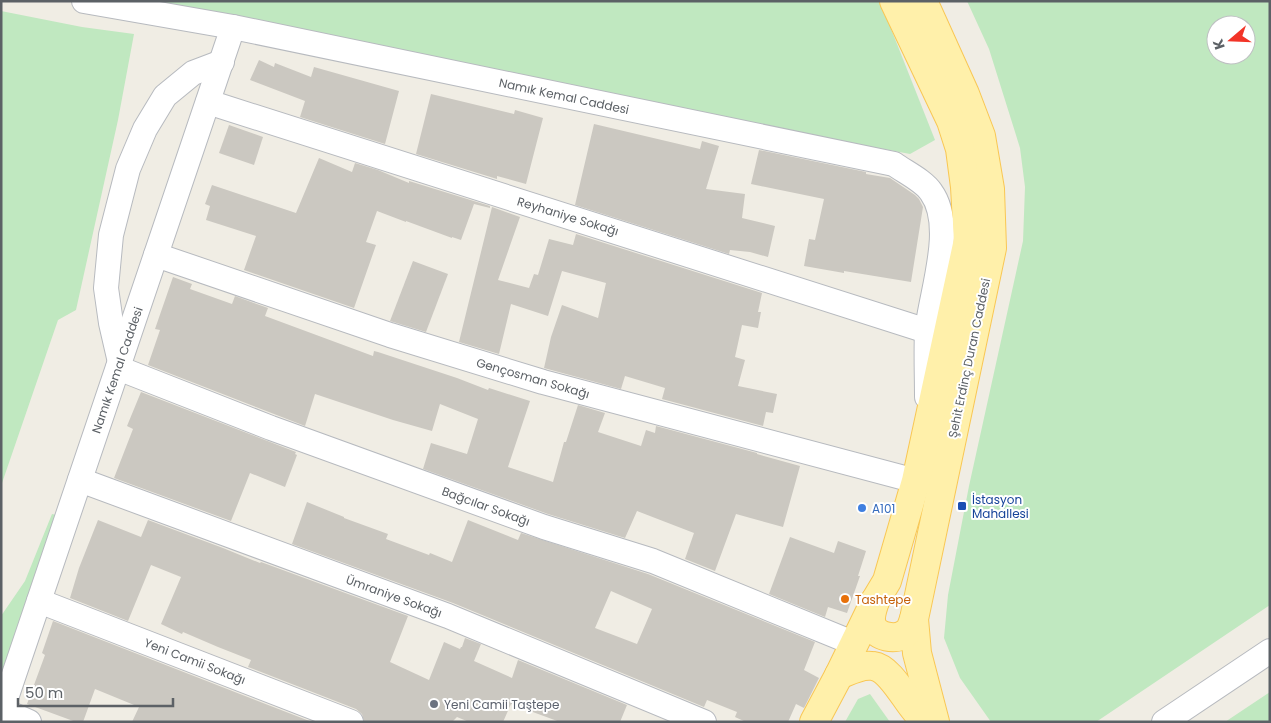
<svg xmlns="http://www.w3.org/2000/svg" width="1271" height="723" font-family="Poppins,sans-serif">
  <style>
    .green { fill: #c0e8c0; fill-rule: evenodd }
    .building { fill: #cbc8c1; fill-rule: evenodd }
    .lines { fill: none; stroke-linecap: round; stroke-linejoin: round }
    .minor-casing { stroke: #b7babf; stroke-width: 26 }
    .major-casing { stroke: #f9c754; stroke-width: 30 }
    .minor { stroke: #fff; stroke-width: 24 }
    .major { stroke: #fff0aa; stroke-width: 28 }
    .transit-dot { fill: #1a4fb4; stroke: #fff; stroke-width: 2 }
    .shop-dot { fill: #3f7fe0; stroke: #fff; stroke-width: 2 }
    .food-dot { fill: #e8710a; stroke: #fff; stroke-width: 2 }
    .worship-dot { fill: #6b7280; stroke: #fff; stroke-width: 2 }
    .labels { text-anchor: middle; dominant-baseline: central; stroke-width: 4; stroke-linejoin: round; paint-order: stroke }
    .street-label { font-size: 12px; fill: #5c6166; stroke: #fff }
    .transit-label { font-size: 12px; fill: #164399; stroke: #fff; text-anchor: start }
    .shop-label { font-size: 12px; fill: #366cbe; stroke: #fff; text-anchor: start }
    .food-label { font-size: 12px; fill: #c56008; stroke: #fff; text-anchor: start }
    .worship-label { font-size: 12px; fill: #5b616d; stroke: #fff; text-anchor: start }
  </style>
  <rect width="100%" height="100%" fill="#f0ede4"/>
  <g class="green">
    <path d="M 127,1 L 880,1 L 935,140 L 910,154 L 233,27 Z"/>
    <path d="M 967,1 L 1270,1 L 1270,605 L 1096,722 L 991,722 L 960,678 L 944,638 L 948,595 L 969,486 L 1023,241 L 1025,187 L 1020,148 L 989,49 ZM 1216,25 L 1246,25 L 1246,55 L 1216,55 Z"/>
    <path d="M 1,11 L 82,27 L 134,34 L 118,120 L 76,310 L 58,320 L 1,486 Z"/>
    <path d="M 52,514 L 61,516 L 1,680 L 1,616 L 25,581 Z"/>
    <path d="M 1270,692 L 1270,722 L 1225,722 Z"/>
    <path d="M 870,694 L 890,722 L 845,722 L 858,699 Z"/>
  </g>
  <g class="building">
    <path d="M 259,60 L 274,67 L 275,63 L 311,77 L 314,67 L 399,91 L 385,144 L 300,117 L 305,101 L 250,80 Z"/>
    <path d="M 431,94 L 514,114 L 515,110 L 543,118 L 526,184 L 497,176 L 497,179 L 416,154 Z"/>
    <path d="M 594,124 L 700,149 L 702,141 L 719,146 L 706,189 L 745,194 L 742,218 L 775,226 L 768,257 L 750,252 L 730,250 L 729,254 L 575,205 Z"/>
    <path d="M 229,125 L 263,137 L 254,165 L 219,153 Z"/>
    <path d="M 759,150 L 866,172 L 866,174 L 890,178 L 915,195 L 919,199 L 923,207 L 911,282 L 844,271 L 844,273 L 804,266 L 809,239 L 815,240 L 824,199 L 751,184 Z"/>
    <path d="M 319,158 L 352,172 L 355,163 L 378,170 L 409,183 L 409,181 L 490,206 L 490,208 L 474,204 L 461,240 L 452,237 L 452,238 L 406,221 L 406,222 L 377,211 L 366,242 L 376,245 L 354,308 L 244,270 L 256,236 L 206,220 L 210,206 L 205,204 L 212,185 L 296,213 Z"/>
    <path d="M 492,207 L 520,217 L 498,280 L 529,288 L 534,274 L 538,275 L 549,239 L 573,245 L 576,234 L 762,293 L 758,312 L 761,312 L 758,328 L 742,325 L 735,357 L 745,360 L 738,386 L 777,394 L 773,413 L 766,412 L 763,426 L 662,399 L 665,388 L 625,376 L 621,389 L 544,368 L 551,337 L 562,305 L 598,318 L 606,283 L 562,271 L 548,316 L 511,304 L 499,354 L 459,342 Z"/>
    <path d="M 413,261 L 448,274 L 426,332 L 390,321 Z"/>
    <path d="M 173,277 L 192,284 L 190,289 L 232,304 L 235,296 L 268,308 L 265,316 L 373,356 L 374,351 L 378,352 L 457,378 L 488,390 L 489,388 L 530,401 L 508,467 L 553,482 L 564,442 L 566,442 L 578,405 L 605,413 L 598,432 L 641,446 L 646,430 L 655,433 L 656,426 L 757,453 L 757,454 L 800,466 L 783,527 L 736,514 L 715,571 L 685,559 L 694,533 L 637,511 L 625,538 L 548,514 L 423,469 L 431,443 L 467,454 L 478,419 L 440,404 L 432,431 L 393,420 L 315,394 L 305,426 L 148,365 L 160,330 L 155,329 Z"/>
    <path d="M 141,392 L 296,452 L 295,454 L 297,455 L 285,487 L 250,473 L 231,521 L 114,478 L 133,429 L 127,426 Z"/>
    <path d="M 307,502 L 344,517 L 344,518 L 388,534 L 386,539 L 429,555 L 430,553 L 452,562 L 468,520 L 518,540 L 521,533 L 648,574 L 815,642 L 804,670 L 819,678 L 804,708 L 796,704 L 788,722 L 746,722 L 735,717 L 737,712 L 707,700 L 704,707 L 453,603 L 292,544 ZM 611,591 L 652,609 L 637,644 L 595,628 Z"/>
    <path d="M 98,520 L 141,537 L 148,520 L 223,548 L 260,563 L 261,562 L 408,616 L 390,662 L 429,680 L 444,642 L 460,649 L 461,647 L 462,647 L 465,638 L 481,644 L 474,661 L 512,678 L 518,660 L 627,705 L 620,722 L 560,722 L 511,704 L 503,722 L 469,722 L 457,717 L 452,722 L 364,722 L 362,714 L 356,709 L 248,667 L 251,660 L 218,647 L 183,632 L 182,634 L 161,624 L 181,577 L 151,565 L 128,621 L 70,598 L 79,568 Z"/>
    <path d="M 790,537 L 834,553 L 838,541 L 866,551 L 858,576 L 860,576 L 847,613 L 828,607 L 825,617 L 769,594 Z"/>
    <path d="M 53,621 L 312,722 L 132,722 L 139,707 L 95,689 L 83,722 L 76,722 L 27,704 L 45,655 L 42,653 Z"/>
  </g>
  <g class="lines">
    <defs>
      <g id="minor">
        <path d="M 84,1 L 233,27 L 894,164 C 905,172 924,181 931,192 C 956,226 931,292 927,331 C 926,353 927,375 927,397"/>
        <path d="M 208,102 L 927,331"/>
        <path d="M 156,255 L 390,335 L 543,382 L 916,481"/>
        <path d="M 120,362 L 111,323 L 106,288 L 111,235 L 128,169 L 145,129 L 165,96 L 193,73 L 222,62"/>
        <path d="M 118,368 L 271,428 L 544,527 L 653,561 L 853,643"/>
        <path d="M 80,480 L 448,616 L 704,722"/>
        <path d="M 39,601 L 351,722"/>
        <path d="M 2,710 L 29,722"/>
        <path d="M 1,713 L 233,27"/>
        <path d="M 1164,722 L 1270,651"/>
      </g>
      <g id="major">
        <path d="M 923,1 L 965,94 L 981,136 L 990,189 L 992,248 L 914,619 L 917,653 L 935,722"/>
        <path d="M 875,601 C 873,608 869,617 872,625 C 876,637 896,641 906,633 C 911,630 912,624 914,619"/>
        <path d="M 839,675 C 849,671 861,664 873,666 C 890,668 905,699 916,711 C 919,715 923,718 927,722"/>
        <path d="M 814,722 L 839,675 L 875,601 L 887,581 L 916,481 L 968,240 L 965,187 L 960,149 L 951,121 L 894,1"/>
      </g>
    </defs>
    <use href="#minor" class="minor-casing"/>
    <use href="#major" class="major-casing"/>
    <use href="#minor" class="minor"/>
    <use href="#major" class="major"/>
  </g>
  <rect class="transit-dot" x="957" y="501" width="10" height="10" rx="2.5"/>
  <circle class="shop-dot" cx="862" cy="508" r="5"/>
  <circle class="food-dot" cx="845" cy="599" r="5"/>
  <circle class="worship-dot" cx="434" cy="704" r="5"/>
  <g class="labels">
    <g class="street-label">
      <text transform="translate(564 96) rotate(12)">Namık Kemal Caddesi</text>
      <text transform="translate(568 216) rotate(17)">Reyhaniye Sokağı</text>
      <text transform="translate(969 358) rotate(-78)">Şehit Erdinç Duran Caddesi</text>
      <text transform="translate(117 370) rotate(-71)">Namık Kemal Caddesi</text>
      <text transform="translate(533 378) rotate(16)">Gençosman Sokağı</text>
      <text transform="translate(486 506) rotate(20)">Bağcılar Sokağı</text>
      <text transform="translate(394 596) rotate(20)">Ümraniye Sokağı</text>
      <text transform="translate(195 661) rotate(21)">Yeni Camii Sokağı</text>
    </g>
    <g class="transit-label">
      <text x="972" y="499">İstasyon<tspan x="972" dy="14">Mahallesi</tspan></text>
    </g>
    <g class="shop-label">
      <text x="872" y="508">A101</text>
    </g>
    <g class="food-label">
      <text x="855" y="599">Tashtepe</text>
    </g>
    <g class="worship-label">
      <text x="444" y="704">Yeni Camii Taştepe</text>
    </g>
  </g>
  <rect width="1271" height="723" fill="none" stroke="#5c6166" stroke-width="5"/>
  <g transform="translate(1231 40) rotate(251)"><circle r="24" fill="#ffffff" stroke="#bec0c2"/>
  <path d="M0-4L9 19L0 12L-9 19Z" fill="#f23428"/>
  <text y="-8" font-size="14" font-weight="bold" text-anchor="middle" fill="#5c6166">K</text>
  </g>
  <path d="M18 698v8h155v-8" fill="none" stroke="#5c6166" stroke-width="2.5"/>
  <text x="25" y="698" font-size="15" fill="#5c6166" stroke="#ffffff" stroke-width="4" paint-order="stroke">50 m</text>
</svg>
